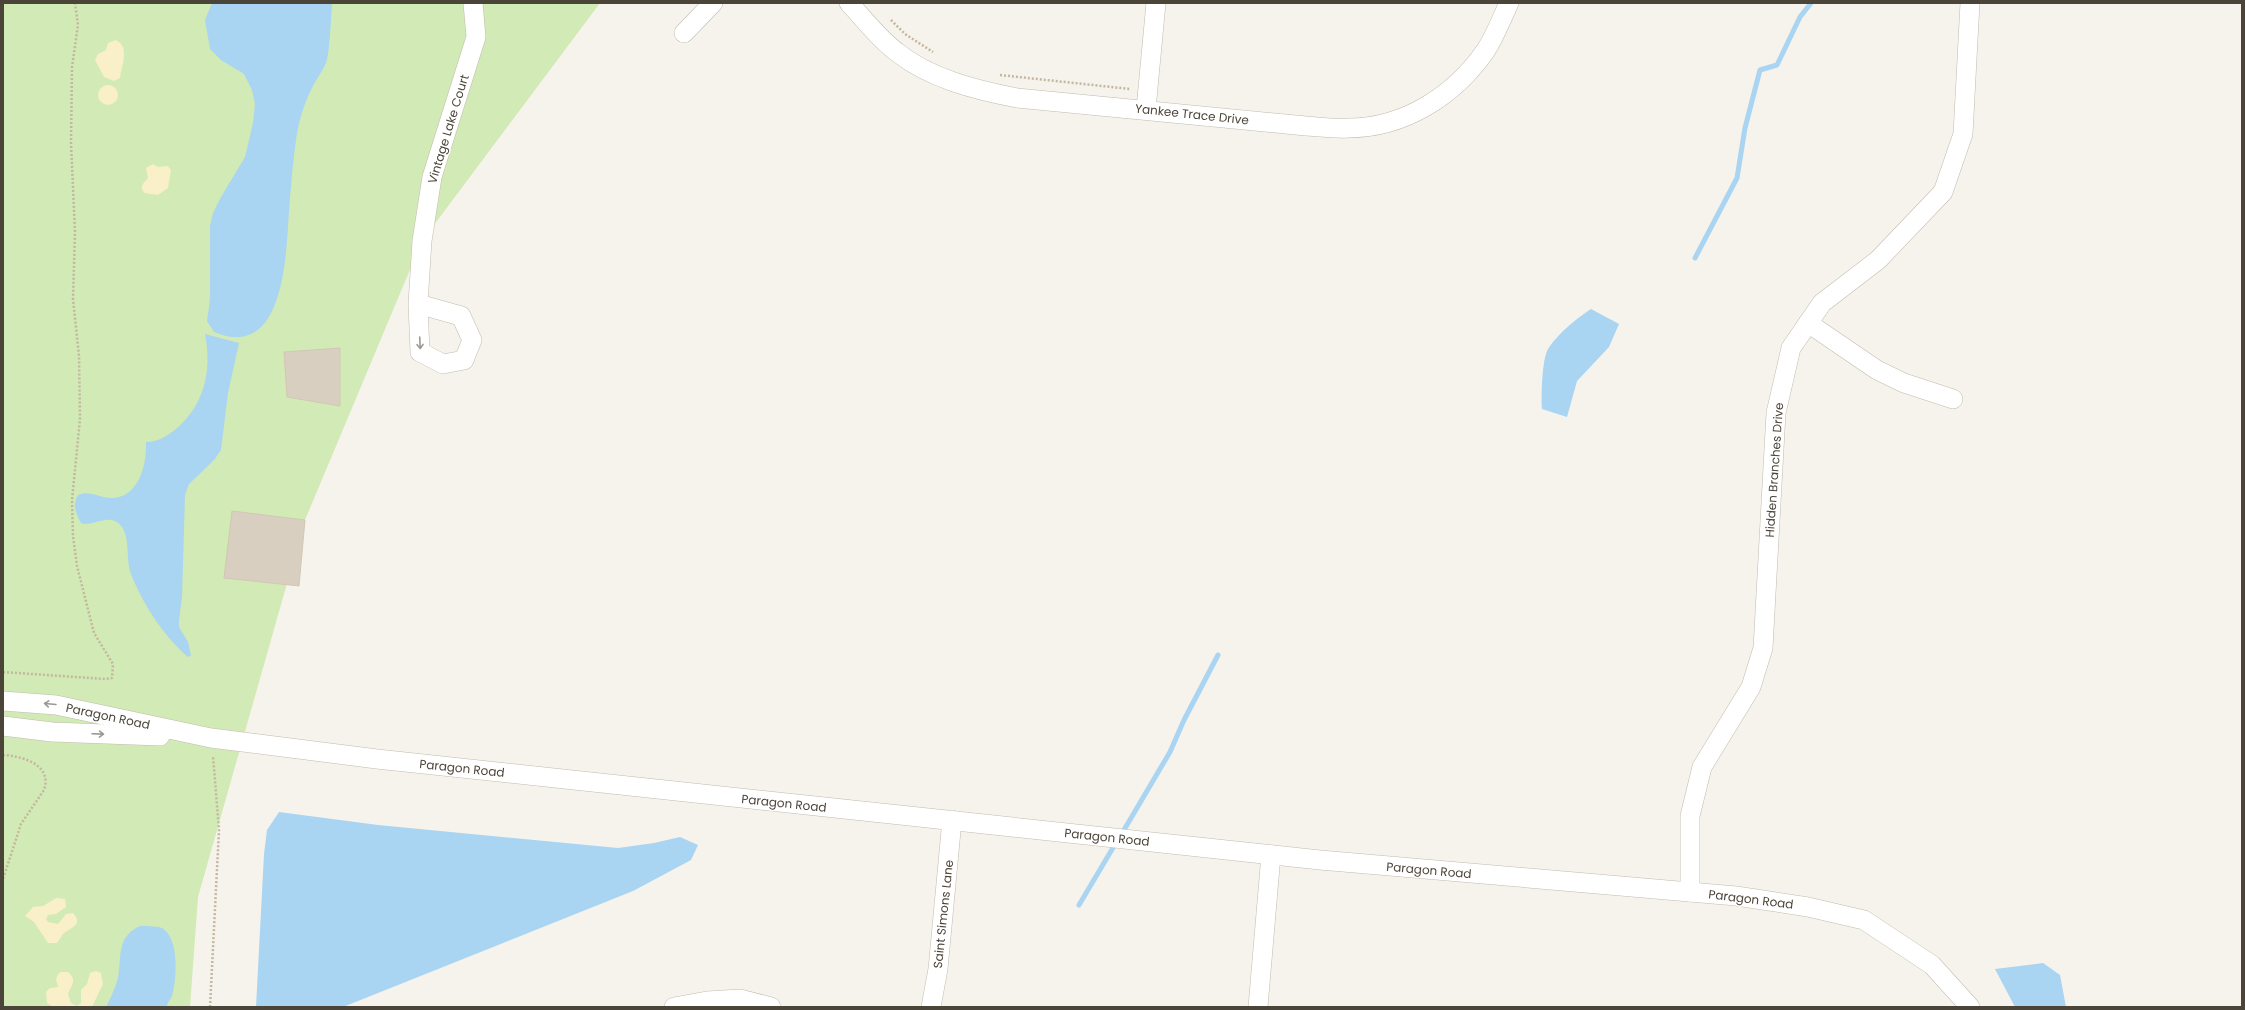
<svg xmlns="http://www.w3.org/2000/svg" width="2245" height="1010" font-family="Poppins,sans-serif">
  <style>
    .green { fill: #d2eab5 }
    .sand { fill: #f9efc9 }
    .water { fill: #a9d4f2 }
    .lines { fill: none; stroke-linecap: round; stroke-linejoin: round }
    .stream { stroke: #a9d4f2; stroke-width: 5 }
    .building { fill: #d8cfc1; stroke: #d3c7b4 }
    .minor-casing { stroke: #c2bbae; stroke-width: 20 }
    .path { stroke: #c4b79f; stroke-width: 2.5; stroke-dasharray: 2 2; stroke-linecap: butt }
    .minor { stroke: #fff; stroke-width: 19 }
    .oneway { stroke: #9c9892 }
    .labels { text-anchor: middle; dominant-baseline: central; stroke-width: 3; stroke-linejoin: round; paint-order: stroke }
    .street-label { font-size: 12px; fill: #4b4439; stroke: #fff }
  </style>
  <rect width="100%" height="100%" fill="#f6f3ec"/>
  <path class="green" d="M 3,3 L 600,3 L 422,241 L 305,520 L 198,897 L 190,1007 L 3,1007 Z"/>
  <g class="sand">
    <path d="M 116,40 C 130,47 122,65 120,78 L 114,81 L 104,77 L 95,60 L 98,54 L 106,50 L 108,43 Z"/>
    <circle cx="108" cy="95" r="10"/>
    <path d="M 153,164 L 158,167 L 168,166 L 171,170 L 168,188 L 158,195 L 145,193 C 138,187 144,183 148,178 L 146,168 Z"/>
    <path d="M 56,898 L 65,899 L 66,907 L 56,914 L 48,915 L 46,919 L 48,922 L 58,924 L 66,914 L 73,913 C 85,925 68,929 63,934 C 61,937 59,940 57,943 L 48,943 L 34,922 L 25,916 L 33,907 L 43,906 Z"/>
    <path d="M 61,972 L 68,972 C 78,980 71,986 68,994 L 71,1003 L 77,1006 L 81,1003 L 81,990 L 87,984 L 90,973 L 96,971 L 101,973 L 103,984 L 92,1007 L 53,1007 L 47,1003 L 46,992 L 50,988 L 58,987 L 56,979 L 58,974 Z"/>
  </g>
  <g class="water">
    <path d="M 212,3 L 332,3 C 331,16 330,52 326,63 C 323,70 318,77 314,84 C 306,99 300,116 297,133 C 293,159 291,185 289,211 C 286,254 285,362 214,332 L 207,321 L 210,299 L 210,226 L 213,213 L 221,197 L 245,157 L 253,123 L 255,104 L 252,90 L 244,74 L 221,60 L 210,49 L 205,20 Z"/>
    <path d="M 1591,309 L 1619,324 L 1609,347 L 1577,381 L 1567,417 L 1542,409 C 1541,396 1542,363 1547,351 C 1555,336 1577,318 1591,309 Z"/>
    <path d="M 205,334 L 239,343 L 228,393 L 221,450 L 214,460 L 189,484 L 185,495 L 182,597 L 179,620 L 179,627 L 188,642 L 191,656 L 188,657 C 164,636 143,605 131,574 C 125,559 132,532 117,522 C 105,515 92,527 81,523 C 76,514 72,505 78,495 C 90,490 99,498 111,498 C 139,498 147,464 146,442 C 158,442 167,436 176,429 C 205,404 212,370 205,334 Z"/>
    <path d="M 279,812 L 378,825 L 618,848 L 654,843 L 680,837 L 698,845 L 691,860 L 633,891 L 343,1007 L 256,1007 L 264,854 L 267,830 Z"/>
    <path d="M 140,926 C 146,926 153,926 159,927 C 180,933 177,979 172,996 C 170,1001 167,1002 167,1007 L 106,1007 C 111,997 115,989 118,978 C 122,956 116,937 140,926 Z"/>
    <path d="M 2043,963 L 2060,975 L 2066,1007 L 2015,1007 L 1995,969 Z"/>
  </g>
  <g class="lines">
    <g class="stream">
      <path d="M 1695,258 L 1737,178 L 1745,128 L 1760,70 L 1777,65 L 1800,17 L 1811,3"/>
      <path d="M 1121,835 L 1170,752 L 1184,720 L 1218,655"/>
      <path d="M 1079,905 L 1117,841"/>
    </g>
  </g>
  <g class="building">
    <path d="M 340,348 L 340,406 L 287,397 L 284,352 Z"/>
    <path d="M 232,511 L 305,520 L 299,586 L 224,578 Z"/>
  </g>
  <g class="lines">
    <defs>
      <g id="minor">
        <path d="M 849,3 C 865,20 879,39 898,53 C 931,79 976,90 1017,98 L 1306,126 C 1320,127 1334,129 1348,128 C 1405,128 1455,95 1486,50 C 1495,36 1502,18 1509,3"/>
        <path d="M 684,33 L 713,3"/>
        <path d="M 1146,109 L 1156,3"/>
        <path d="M 418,304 L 461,316 L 472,340 L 464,360 L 443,364 L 420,352 L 418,304 L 422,241 L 432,177 L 476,37 L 473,3"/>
        <path d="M 1808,323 L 1877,370 L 1904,383 L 1953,399"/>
        <path d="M 3,701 L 56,705 L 211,738 L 377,759 L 1320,860 L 1736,896 L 1808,907 L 1864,920 L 1932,965 L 1970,1007"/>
        <path d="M 3,726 L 52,732 L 160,736"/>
        <path d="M 1690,892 L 1690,816 L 1702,767 L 1751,687 L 1763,648 L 1776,413 L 1791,348 L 1822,303 L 1878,260 L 1943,192 L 1963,134 L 1970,3"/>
        <path d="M 674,1007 L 707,1001 L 740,999 L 771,1007"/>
        <path d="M 931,1007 L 938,969 L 952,820"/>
        <path d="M 1258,1007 L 1271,855"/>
      </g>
    </defs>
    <use href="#minor" class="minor-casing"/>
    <g class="path">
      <path d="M 891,20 L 905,34 L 933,52"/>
      <path d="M 1000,75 L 1130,89"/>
      <path d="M 3,672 L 105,679 L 112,678 L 113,664 L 94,633 L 77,566 L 73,536 L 72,500 L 80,419 L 79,356 L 73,299 L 75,232 L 71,143 L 72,67 L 78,25 L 75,3"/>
      <path d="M 3,755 C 21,756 53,764 44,790 L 21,824 L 3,879"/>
      <path d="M 210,1007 L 219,830 L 213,756"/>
    </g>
    <use href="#minor" class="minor"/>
  </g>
  <defs><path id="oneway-shaft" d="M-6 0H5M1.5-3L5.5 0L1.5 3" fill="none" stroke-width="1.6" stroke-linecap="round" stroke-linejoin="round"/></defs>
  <g class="oneway">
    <use href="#oneway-shaft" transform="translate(420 343) rotate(87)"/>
    <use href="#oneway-shaft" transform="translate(50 704) rotate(-175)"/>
    <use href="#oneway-shaft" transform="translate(98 734) rotate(2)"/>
  </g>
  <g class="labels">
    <g class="street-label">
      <text transform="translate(1192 114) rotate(6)">Yankee Trace Drive</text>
      <text transform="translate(448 129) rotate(-73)">Vintage Lake Court</text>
      <text transform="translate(1774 470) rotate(-86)">Hidden Branches Drive</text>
      <text transform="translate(108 716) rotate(12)">Paragon Road</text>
      <text transform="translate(462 768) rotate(6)">Paragon Road</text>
      <text transform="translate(784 803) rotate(6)">Paragon Road</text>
      <text transform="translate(1107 837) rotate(6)">Paragon Road</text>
      <text transform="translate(1429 870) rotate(5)">Paragon Road</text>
      <text transform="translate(1751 899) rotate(7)">Paragon Road</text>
      <text transform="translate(943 914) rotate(-84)">Saint Simons Lane</text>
    </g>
  </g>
  <rect width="2245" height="1010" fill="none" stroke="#4b4439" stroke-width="8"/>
</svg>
